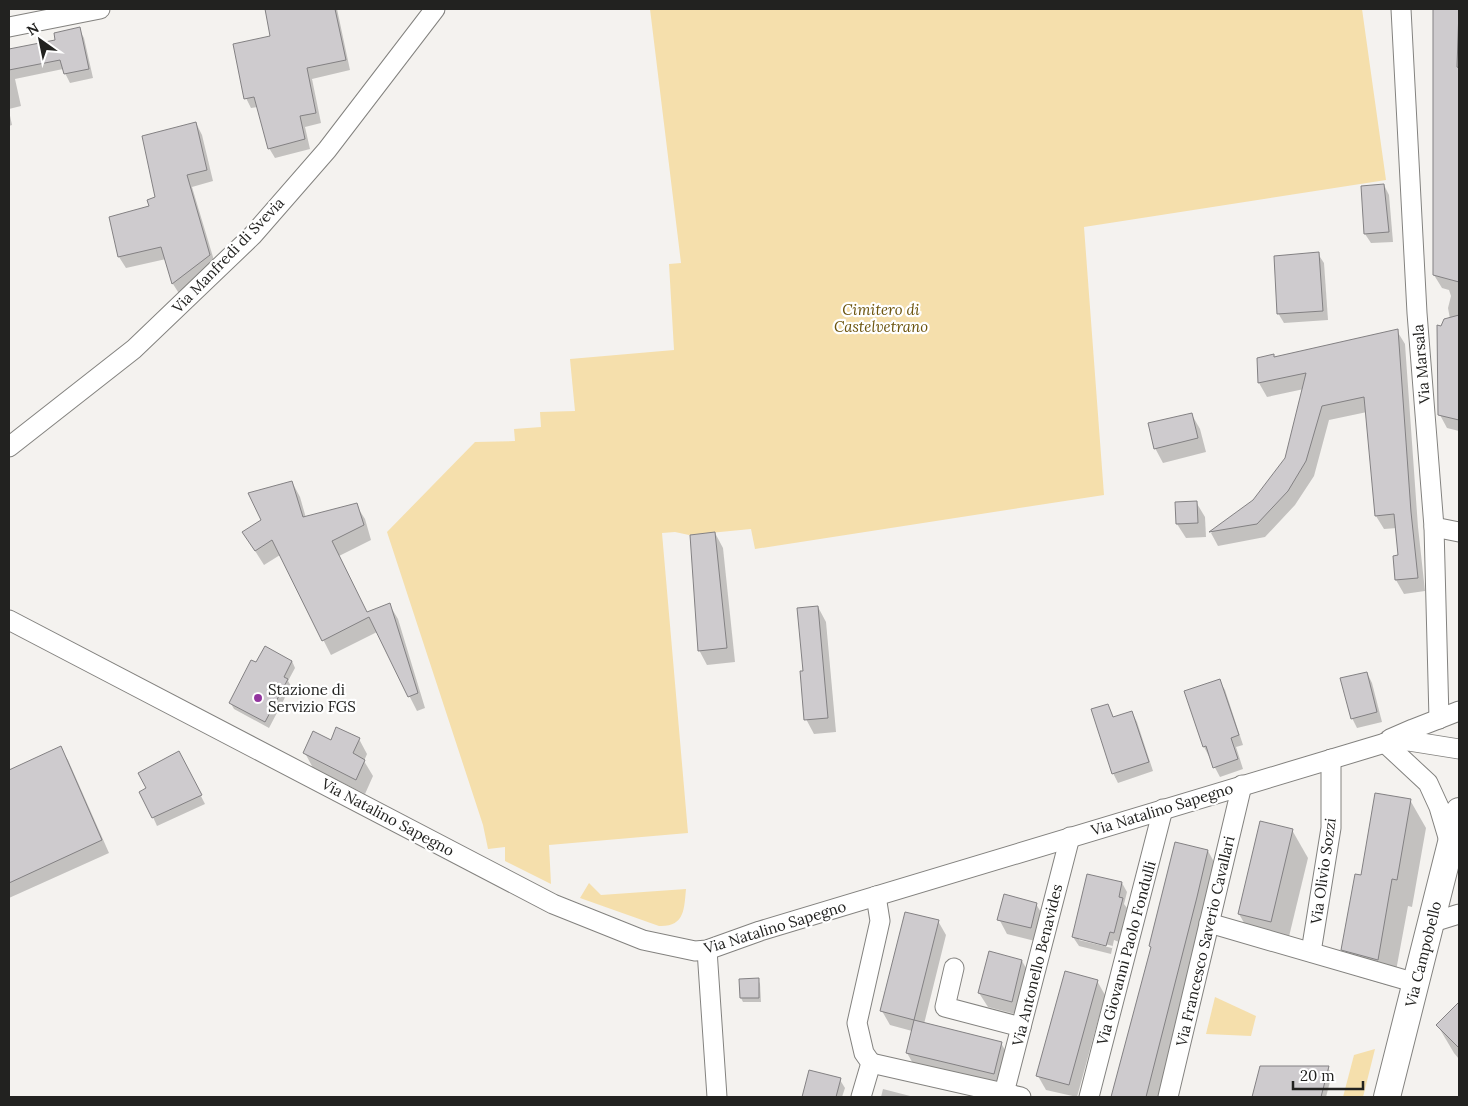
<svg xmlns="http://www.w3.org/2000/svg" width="1468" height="1106" font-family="Lora,serif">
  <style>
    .green { fill: #f5dfac }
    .shadow { fill: #0003; fill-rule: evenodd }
    .building { fill: #cecbce; stroke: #838183 }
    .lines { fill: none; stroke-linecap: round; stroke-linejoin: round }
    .street-casing { stroke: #83827f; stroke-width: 21 }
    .secondary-casing { stroke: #83827f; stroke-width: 28 }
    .street { stroke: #fff; stroke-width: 19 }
    .secondary { stroke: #fff; stroke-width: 26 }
    .poi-dot { fill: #93359f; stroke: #fff; stroke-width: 2 }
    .labels { text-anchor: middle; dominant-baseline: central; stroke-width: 4.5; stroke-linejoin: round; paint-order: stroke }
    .street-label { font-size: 15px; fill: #222220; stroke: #fff }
    .park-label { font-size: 15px; font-style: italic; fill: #6b530c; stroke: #fff }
    .poi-label { font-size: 15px; fill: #222220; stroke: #fff; text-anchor: start }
  </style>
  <rect width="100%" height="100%" fill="#f4f2ef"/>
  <g class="green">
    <path d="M 650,9 L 1362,9 L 1386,180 L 1084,227 L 1104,495 L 755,549 L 751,529 L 689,535 L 675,532 L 662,533 L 688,833 L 549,845 L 551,884 L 505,861 L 505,847 L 488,849 L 483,825 L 387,532 L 475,442 L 515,441 L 514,429 L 541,427 L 540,412 L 575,411 L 570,359 L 674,350 L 669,264 L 681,263 Z"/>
    <path d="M 589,883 L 601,895 L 686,889 C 684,909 685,927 659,926 L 580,898 Z"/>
    <path d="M 1215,997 L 1256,1016 L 1251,1036 L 1206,1034 Z"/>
    <path d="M 1375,1049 L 1363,1097 L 1343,1097 L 1354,1055 Z"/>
  </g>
  <g class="shadow">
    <path d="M 283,9 L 337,9 L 350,70 L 312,79 L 321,123 L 305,127 L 310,149 L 275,158 L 269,148 L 258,107 L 251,108 L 246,98 L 272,37 L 267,12 Z"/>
    <path d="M 1434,9 L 1459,9 L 1459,431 L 1447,428 L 1440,415 L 1442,328 L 1450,319 L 1448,308 L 1451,296 L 1449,290 L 1442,288 L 1434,275 Z"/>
    <path d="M 79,29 L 84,38 L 93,78 L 70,83 L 63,69 L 15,79 L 21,106 L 9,109 L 9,51 L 57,41 Z"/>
    <path d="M 9,111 L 12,125 L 9,126 Z"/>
    <path d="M 196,123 L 202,135 L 213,181 L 192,187 L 216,267 L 180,295 L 173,284 L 166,259 L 126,268 L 119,257 L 157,198 Z"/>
    <path d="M 1384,185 L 1389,195 L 1393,242 L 1371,243 L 1365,234 Z"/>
    <path d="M 1318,254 L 1324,263 L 1328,320 L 1284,323 L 1278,313 Z"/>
    <path d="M 1397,331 L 1405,344 L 1418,527 L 1425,591 L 1404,594 L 1396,580 L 1394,557 L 1399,556 L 1397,528 L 1384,529 L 1376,516 L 1367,412 L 1329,420 L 1314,476 L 1295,505 L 1265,537 L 1218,546 L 1211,533 L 1254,501 L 1286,458 L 1304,389 L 1267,397 L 1259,383 L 1258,359 L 1273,355 L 1275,359 Z"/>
    <path d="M 1192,415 L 1200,429 L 1206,452 L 1163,463 L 1155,448 Z"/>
    <path d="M 292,482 L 300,497 L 306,518 L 356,505 L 365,519 L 371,540 L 339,556 L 367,613 L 389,604 L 398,619 L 425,708 L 417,711 L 377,632 L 331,655 L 280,555 L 264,565 L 252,546 L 263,520 Z"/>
    <path d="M 1196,502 L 1205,517 L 1206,537 L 1186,538 L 1177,524 Z"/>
    <path d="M 715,533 L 723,548 L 735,662 L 707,665 L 699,650 Z"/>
    <path d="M 818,607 L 826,622 L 836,732 L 814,734 L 806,719 L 804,672 Z"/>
    <path d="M 292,661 L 295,668 L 288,681 L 291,686 L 269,728 L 234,709 L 230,702 L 257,664 Z"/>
    <path d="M 1367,673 L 1372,683 L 1382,722 L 1357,728 L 1352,718 Z"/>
    <path d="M 1219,680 L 1225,690 L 1243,745 L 1236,747 L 1243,769 L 1220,777 L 1204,747 L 1186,691 Z"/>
    <path d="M 1108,705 L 1114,718 L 1132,712 L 1137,722 L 1153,771 L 1118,783 L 1113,773 Z"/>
    <path d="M 359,739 L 367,754 L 364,761 L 373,776 L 365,794 L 313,768 L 305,753 L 331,741 Z"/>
    <path d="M 60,748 L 68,760 L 109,853 L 9,898 L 9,800 L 10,799 L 9,796 L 9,771 Z"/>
    <path d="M 183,761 L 205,804 L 157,826 L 153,817 Z"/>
    <path d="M 1410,800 L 1426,828 L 1412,907 L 1408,906 L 1393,987 L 1359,977 L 1343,949 L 1362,876 Z"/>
    <path d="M 1292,830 L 1308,858 L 1286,949 L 1255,942 L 1239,914 Z"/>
    <path d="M 1208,851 L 1219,871 L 1161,1097 L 1114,1097 L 1152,948 L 1150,946 Z"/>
    <path d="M 1122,883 L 1127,892 L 1124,904 L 1127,908 L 1119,942 L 1114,940 L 1111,954 L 1079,946 L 1073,937 ZM 1079,938 L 1113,946 L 1112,948 L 1079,940 Z"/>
    <path d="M 1036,904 L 1045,919 L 1039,942 L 1007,934 L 999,919 Z"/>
    <path d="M 938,921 L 946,935 L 924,1024 L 1001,1043 L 1009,1057 L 1002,1088 L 915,1067 L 907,1053 L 912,1031 L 890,1025 L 882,1011 Z"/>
    <path d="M 1022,961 L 1030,975 L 1019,1015 L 988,1007 L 979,993 Z"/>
    <path d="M 758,979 L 760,984 L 761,1002 L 743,1002 L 741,998 Z"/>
    <path d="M 1097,981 L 1105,995 L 1077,1097 L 1046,1090 L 1038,1076 Z"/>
    <path d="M 1459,1004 L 1459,1059 L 1454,1053 L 1438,1026 Z"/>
    <path d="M 1261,1068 L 1328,1068 L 1332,1074 L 1326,1097 L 1253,1097 Z"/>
    <path d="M 810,1072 L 840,1080 L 845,1088 L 842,1097 L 804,1097 Z"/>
    <path d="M 883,1089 L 914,1097 L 881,1097 Z"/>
  </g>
  <g class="building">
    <path d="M 265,9 L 335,9 L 346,60 L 307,68 L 316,113 L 300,116 L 305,139 L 268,149 L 254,97 L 244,99 L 233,44 L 270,36 Z"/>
    <path d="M 1433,9 L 1459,9 L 1457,67 L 1459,68 L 1459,282 L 1433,275 Z"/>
    <path d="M 80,27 L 89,69 L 64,74 L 60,60 L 9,70 L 9,49 L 55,40 L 54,33 Z"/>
    <path d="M 196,122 L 207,170 L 187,175 L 210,255 L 172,284 L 161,247 L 118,257 L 109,217 L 149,206 L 147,200 L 155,197 L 142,136 Z"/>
    <path d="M 1384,184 L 1389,232 L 1364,234 L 1361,186 Z"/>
    <path d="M 1319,252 L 1323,311 L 1277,314 L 1274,256 Z"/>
    <path d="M 1459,315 L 1459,420 L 1438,415 L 1437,325 L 1441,326 L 1444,319 Z"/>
    <path d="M 1398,329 L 1411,512 L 1418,578 L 1395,580 L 1393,556 L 1398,555 L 1394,514 L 1375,516 L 1364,397 L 1322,406 L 1306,461 L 1288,491 L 1257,524 L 1209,532 L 1253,500 L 1285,458 L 1306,373 L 1258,383 L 1257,358 L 1274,354 L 1274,357 Z"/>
    <path d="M 1192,413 L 1198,438 L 1154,449 L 1148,423 Z"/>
    <path d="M 292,481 L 303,517 L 357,503 L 364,525 L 332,541 L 367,612 L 390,603 L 418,693 L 408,697 L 369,617 L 322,641 L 272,540 L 255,551 L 242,532 L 261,520 L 248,493 Z"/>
    <path d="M 1197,501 L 1198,523 L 1176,524 L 1175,502 Z"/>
    <path d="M 715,532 L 727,648 L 698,651 L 690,535 Z"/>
    <path d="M 818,606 L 828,718 L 804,720 L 800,671 L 803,671 L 797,608 Z"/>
    <path d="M 265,646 L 292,661 L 284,677 L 288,679 L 265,722 L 229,703 L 251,660 L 256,662 Z"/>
    <path d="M 1367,672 L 1377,712 L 1351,719 L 1340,678 Z"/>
    <path d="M 1220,679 L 1239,735 L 1231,738 L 1238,759 L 1213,768 L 1206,746 L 1203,747 L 1184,691 Z"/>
    <path d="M 1108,704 L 1113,717 L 1132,711 L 1149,762 L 1112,774 L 1091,709 Z"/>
    <path d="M 336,727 L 360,738 L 353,753 L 365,760 L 356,780 L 303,753 L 313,731 L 331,740 Z"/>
    <path d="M 61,746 L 102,840 L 9,883 L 9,770 Z"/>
    <path d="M 179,751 L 202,795 L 152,818 L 139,792 L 146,788 L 138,773 Z"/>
    <path d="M 1375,793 L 1411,799 L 1397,880 L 1392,879 L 1378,960 L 1341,950 L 1355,874 L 1361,875 Z"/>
    <path d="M 1260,821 L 1293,829 L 1271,922 L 1238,914 Z"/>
    <path d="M 1175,842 L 1208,850 L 1197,897 L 1146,1097 L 1111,1097 L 1151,947 L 1149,946 Z"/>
    <path d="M 1087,874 L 1122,882 L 1119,897 L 1123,898 L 1114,933 L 1110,932 L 1106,946 L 1072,937 Z"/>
    <path d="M 1004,894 L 1037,903 L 1031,928 L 997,920 Z"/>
    <path d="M 905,912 L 939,920 L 914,1020 L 880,1011 Z"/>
    <path d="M 989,951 L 1022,960 L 1012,1002 L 978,993 Z"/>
    <path d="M 1065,971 L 1098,980 L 1069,1085 L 1036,1076 Z"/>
    <path d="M 759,978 L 759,998 L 740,998 L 739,979 Z"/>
    <path d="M 1459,1002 L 1459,1048 L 1436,1025 Z"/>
    <path d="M 914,1020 L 1002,1042 L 994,1074 L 906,1053 Z"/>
    <path d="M 1260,1066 L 1329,1066 L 1321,1097 L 1252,1097 Z"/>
    <path d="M 809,1070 L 841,1078 L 836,1097 L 802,1097 Z"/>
  </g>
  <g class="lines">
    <defs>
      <g id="street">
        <path d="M 1401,9 L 1417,313 L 1434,527 L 1439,719"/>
        <path d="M 9,27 L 100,9"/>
        <path d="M 9,447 L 134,349 L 252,236 L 327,150 L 435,9"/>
        <path d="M 1434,527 L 1459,532"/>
        <path d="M 9,620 L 553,904 L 643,940 L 695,951 L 707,950 L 760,931 L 1385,743 L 1409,741 L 1459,749"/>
        <path d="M 1390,739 L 1413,729 L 1459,711"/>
        <path d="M 1385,743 L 1428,783 L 1439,807 L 1450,844"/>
        <path d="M 1209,923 L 1416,983"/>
        <path d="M 1430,923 L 1459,914"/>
        <path d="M 707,950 L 717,1097"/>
        <path d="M 1311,952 L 1331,828 L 1331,759"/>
        <path d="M 954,968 L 945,1007 L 1021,1027"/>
        <path d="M 871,1063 L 1021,1097"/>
        <path d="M 1004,1093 L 1070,837"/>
        <path d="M 861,1097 L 871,1063 L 864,1053 L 857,1023 L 880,921 L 876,896"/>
        <path d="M 1089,1097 L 1163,809"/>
        <path d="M 1168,1097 L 1242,785"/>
      </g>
      <path id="secondary" d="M 1387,1097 L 1459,811"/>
    </defs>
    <use href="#street" class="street-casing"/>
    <use href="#secondary" class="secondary-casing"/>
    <use href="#street" class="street"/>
    <use href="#secondary" class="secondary"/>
  </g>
  <circle class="poi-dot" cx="258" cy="698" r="5"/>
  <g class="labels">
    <g class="street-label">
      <text transform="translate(228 255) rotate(-46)">Via Manfredi di Svevia</text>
      <text transform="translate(1421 364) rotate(-95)">Via Marsala</text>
      <text transform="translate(1162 809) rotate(-17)">Via Natalino Sapegno</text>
      <text transform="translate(388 817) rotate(28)">Via Natalino Sapegno</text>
      <text transform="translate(1323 871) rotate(-82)">Via Olivio Sozzi</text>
      <text transform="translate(775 927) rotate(-17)">Via Natalino Sapegno</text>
      <text transform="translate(1205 941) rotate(-77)">Via Francesco Saverio Cavallari</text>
      <text transform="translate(1126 953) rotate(-75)">Via Giovanni Paolo Fondulli</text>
      <text transform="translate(1423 954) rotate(-76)">Via Campobello</text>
      <text transform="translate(1037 965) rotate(-76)">Via Antonello Benavides</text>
    </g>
    <g class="park-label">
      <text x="881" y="309">Cimitero di<tspan x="881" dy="17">Castelvetrano</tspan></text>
    </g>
    <g class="poi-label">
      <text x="268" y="689">Stazione di<tspan x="268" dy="17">Servizio FGS</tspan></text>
    </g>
  </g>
  <rect width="1468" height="1106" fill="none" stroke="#222220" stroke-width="20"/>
  <g transform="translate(40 40) rotate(327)" stroke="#ffffff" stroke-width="4" paint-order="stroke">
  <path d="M0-4L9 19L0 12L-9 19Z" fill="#222220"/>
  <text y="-8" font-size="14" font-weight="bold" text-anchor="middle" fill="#222220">N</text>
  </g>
  <path d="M1293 1081v8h70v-8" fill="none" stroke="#222220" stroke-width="2.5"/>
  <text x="1300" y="1081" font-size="15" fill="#222220" stroke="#ffffff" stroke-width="4" paint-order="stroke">20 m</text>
</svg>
